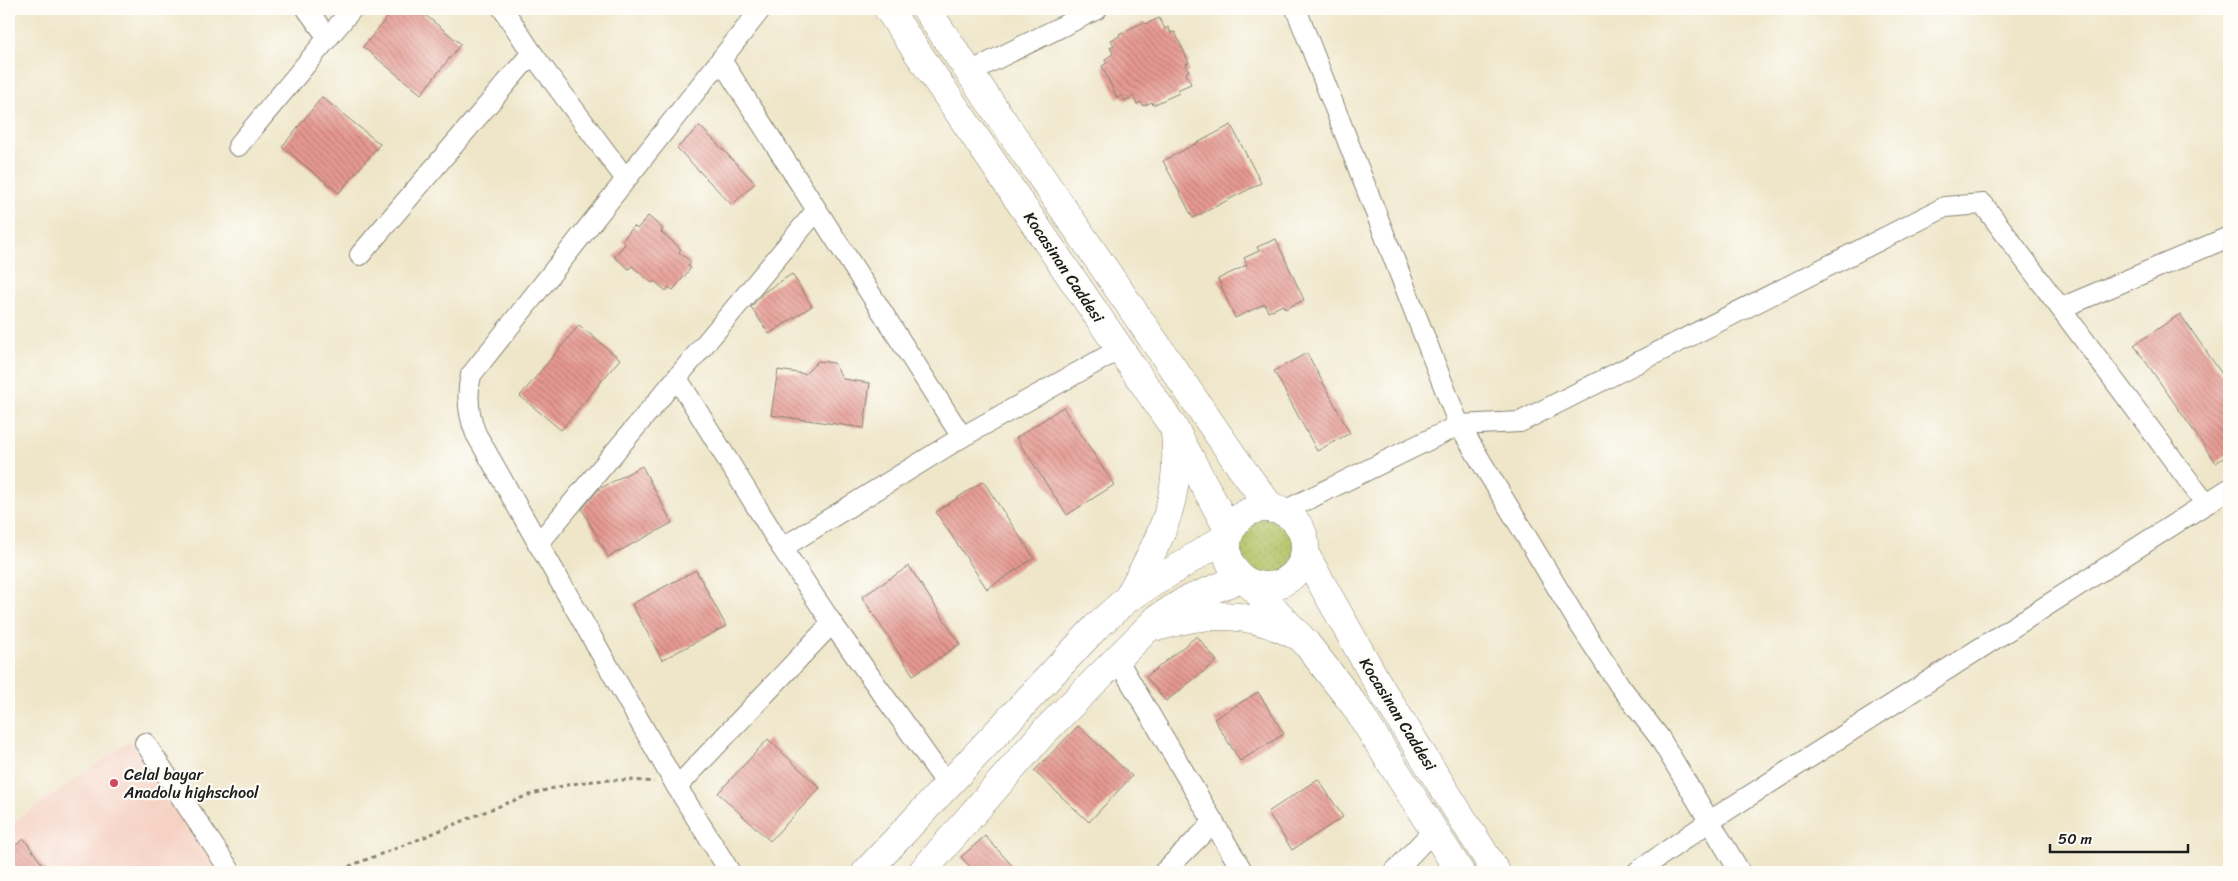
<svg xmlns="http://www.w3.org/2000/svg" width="2238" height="881" font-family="Sriracha,sans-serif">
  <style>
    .built { fill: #f6d2c5 }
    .grass { fill: url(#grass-dots); stroke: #687041 }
    .building { fill: url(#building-back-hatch) }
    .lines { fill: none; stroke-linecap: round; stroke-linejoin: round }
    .minor-casing { stroke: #868172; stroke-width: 22 }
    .secondary-casing { stroke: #868172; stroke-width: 29 }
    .path { stroke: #868172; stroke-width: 3; stroke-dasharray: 4 4; stroke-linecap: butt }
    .minor { stroke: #fff; stroke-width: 20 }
    .secondary { stroke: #fff; stroke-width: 28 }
    .poi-dot { fill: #d1495b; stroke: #fdfcf7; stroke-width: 2 }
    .labels { text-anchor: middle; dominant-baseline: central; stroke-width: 4.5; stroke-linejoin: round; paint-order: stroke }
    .street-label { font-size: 16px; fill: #1c1c1c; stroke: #fdfcf7 }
    .poi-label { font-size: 16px; fill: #1c1c1c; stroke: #fdfcf7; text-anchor: start }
  </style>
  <defs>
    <pattern id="grass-dots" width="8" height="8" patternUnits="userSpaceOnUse" patternTransform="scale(1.25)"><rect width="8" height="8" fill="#b4c366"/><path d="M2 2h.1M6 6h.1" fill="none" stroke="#9aa758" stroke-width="1.8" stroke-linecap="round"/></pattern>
    <pattern id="building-back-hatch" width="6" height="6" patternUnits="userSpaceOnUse" patternTransform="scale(1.25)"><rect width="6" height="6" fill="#e69991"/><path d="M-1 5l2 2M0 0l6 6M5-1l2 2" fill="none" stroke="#ba7c76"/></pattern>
  </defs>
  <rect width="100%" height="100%" fill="#fdfcf7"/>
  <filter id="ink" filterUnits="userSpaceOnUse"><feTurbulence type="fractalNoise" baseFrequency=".02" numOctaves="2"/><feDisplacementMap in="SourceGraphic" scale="10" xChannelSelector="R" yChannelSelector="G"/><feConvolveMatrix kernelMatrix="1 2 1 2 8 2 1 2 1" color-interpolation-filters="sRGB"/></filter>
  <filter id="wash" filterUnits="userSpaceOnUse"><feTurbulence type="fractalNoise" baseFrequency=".0096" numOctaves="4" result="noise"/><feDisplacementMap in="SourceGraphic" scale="20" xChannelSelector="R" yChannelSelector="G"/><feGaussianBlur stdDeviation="1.12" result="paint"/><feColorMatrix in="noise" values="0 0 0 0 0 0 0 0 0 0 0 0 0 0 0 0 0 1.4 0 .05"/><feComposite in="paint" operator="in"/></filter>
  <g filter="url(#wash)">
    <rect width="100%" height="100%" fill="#efe6c9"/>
    <path class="built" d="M 130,741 L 217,872 L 9,872 L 9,825 Z"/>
    <circle class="grass" cx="1266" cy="547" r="29"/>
    <g id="blocks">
      <g class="building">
        <path d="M 394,9 L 418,9 L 461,44 L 421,94 L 363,47 Z"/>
        <path d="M 1159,18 L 1165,29 L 1168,27 L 1171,33 L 1175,32 L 1189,63 L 1186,64 L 1189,71 L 1186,73 L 1191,84 L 1177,90 L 1179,93 L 1153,105 L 1152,102 L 1143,106 L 1141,102 L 1137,104 L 1133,96 L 1125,101 L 1122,96 L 1117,98 L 1102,66 L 1107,63 L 1105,59 L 1113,54 L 1110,47 L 1114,45 L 1111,40 L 1120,36 L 1119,34 L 1144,22 L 1146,24 Z"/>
        <path d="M 322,97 L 380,144 L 339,193 L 282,147 Z"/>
        <path d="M 1231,125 L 1261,183 L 1193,218 L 1163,161 Z"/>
        <path d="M 700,126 L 755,183 L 732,205 L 677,148 Z"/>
        <path d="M 648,216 L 663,229 L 661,232 L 681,249 L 679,252 L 691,262 L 688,266 L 691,268 L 673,290 L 669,287 L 666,291 L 654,281 L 652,283 L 632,266 L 629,269 L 614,257 L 625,244 L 622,241 L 634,226 L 637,229 Z"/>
        <path d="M 1276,239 L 1304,300 L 1285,309 L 1283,305 L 1268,312 L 1265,304 L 1235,318 L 1218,279 L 1247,265 L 1244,258 L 1259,251 L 1257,247 Z"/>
        <path d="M 792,274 L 812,306 L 769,334 L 751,307 L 764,292 Z"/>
        <path d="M 2180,314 L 2229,384 L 2229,454 L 2216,463 L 2134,345 Z"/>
        <path d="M 579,325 L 620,359 L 561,430 L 520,396 Z"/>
        <path d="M 1307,353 L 1350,433 L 1317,451 L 1274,371 Z"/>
        <path d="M 818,361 L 834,363 L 843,379 L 870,383 L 864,428 L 771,415 L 778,370 L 805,374 Z"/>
        <path d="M 1063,407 L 1114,485 L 1067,515 L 1016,438 Z"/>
        <path d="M 642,466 L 672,523 L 608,557 L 582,509 L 599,489 Z"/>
        <path d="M 983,481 L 1034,558 L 987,589 L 936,512 Z"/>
        <path d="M 909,566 L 960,644 L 913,675 L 862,597 Z"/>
        <path d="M 696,570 L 726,626 L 662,660 L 632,604 Z"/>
        <path d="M 1197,636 L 1217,661 L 1166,701 L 1146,677 Z"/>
        <path d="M 1258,692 L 1284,734 L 1240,761 L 1214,719 Z"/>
        <path d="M 1078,726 L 1132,776 L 1089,822 L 1034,771 Z"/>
        <path d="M 768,739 L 820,788 L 770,841 L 718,793 Z"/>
        <path d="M 1318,779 L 1343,817 L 1292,850 L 1268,812 Z"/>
        <path d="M 985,836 L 1018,872 L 975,872 L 961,857 Z"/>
        <path d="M 24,839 L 48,872 L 9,872 L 9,850 Z"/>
      </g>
    </g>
  </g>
  <g filter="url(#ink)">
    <use href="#blocks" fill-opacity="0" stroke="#868172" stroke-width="1"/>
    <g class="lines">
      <defs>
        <g id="minor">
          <path d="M 307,9 L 328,38"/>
          <path d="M 503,9 L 532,53 L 625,178"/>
          <path d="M 1296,9 L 1459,425 L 1578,622 L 1620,686 L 1659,737 L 1740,872"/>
          <path d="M 721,60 L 962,437"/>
          <path d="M 970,72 L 1097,9"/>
          <path d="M 238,146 L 352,9"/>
          <path d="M 360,255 L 532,53"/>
          <path d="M 2061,308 L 2229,237"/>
          <path d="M 677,378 L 782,548"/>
          <path d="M 1282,512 L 1459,425 L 1520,422 L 1945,207 L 1983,204 L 2206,504"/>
          <path d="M 538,544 L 816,211"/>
          <path d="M 1117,659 L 1243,872"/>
          <path d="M 145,743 L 231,872"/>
          <path d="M 947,784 L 832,623 L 782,548 L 962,437 L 1120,349"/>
          <path d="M 677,787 L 832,623"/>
          <path d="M 730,872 L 677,787 L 476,434 C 468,414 466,396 471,375 L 761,9"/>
          <path d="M 1164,872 L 1214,822"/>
          <path d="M 1394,872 L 1434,830"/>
          <path d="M 1637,872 L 1710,821 L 2229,489"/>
        </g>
        <g id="secondary">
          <path d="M 888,9 L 1174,428 L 1229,531"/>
          <path d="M 926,9 L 1242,469 L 1272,509"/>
          <circle cx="1266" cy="547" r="39"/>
          <path d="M 1305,554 L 1381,689 L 1496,872"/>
          <path d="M 1249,583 L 1306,643 L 1355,706 L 1460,872"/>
          <path d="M 1128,598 C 1160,538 1182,502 1175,432"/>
          <path d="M 1161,626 C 1207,611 1249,612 1293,634"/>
          <path d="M 866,872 L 1096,627 L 1127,599 L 1228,536"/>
          <path d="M 922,872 L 1043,733 L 1158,618 L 1185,601 L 1241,578"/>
        </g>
      </defs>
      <use href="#minor" class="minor-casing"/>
      <use href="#secondary" class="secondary-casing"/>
      <path class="path" d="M 334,872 C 370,858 406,845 441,830 C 517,799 569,772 654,782"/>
      <use href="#minor" class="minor"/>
      <use href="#secondary" class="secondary"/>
    </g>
  </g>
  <circle class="poi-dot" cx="114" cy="783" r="5"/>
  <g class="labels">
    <g class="street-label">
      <text transform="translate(1064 267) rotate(56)">Kocasinan Caddesi</text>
      <text transform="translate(1398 714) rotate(58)">Kocasinan Caddesi</text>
    </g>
    <g class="poi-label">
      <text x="124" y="774">Celal bayar<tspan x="124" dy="18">Anadolu highschool</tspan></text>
    </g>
  </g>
  <rect width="2238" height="881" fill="none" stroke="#fdfcf7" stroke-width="30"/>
  <path d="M2050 844v8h138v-8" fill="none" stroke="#1c1c1c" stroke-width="2.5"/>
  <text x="2058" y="844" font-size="15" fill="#1c1c1c" stroke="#fdfcf7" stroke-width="4" paint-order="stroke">50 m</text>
</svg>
